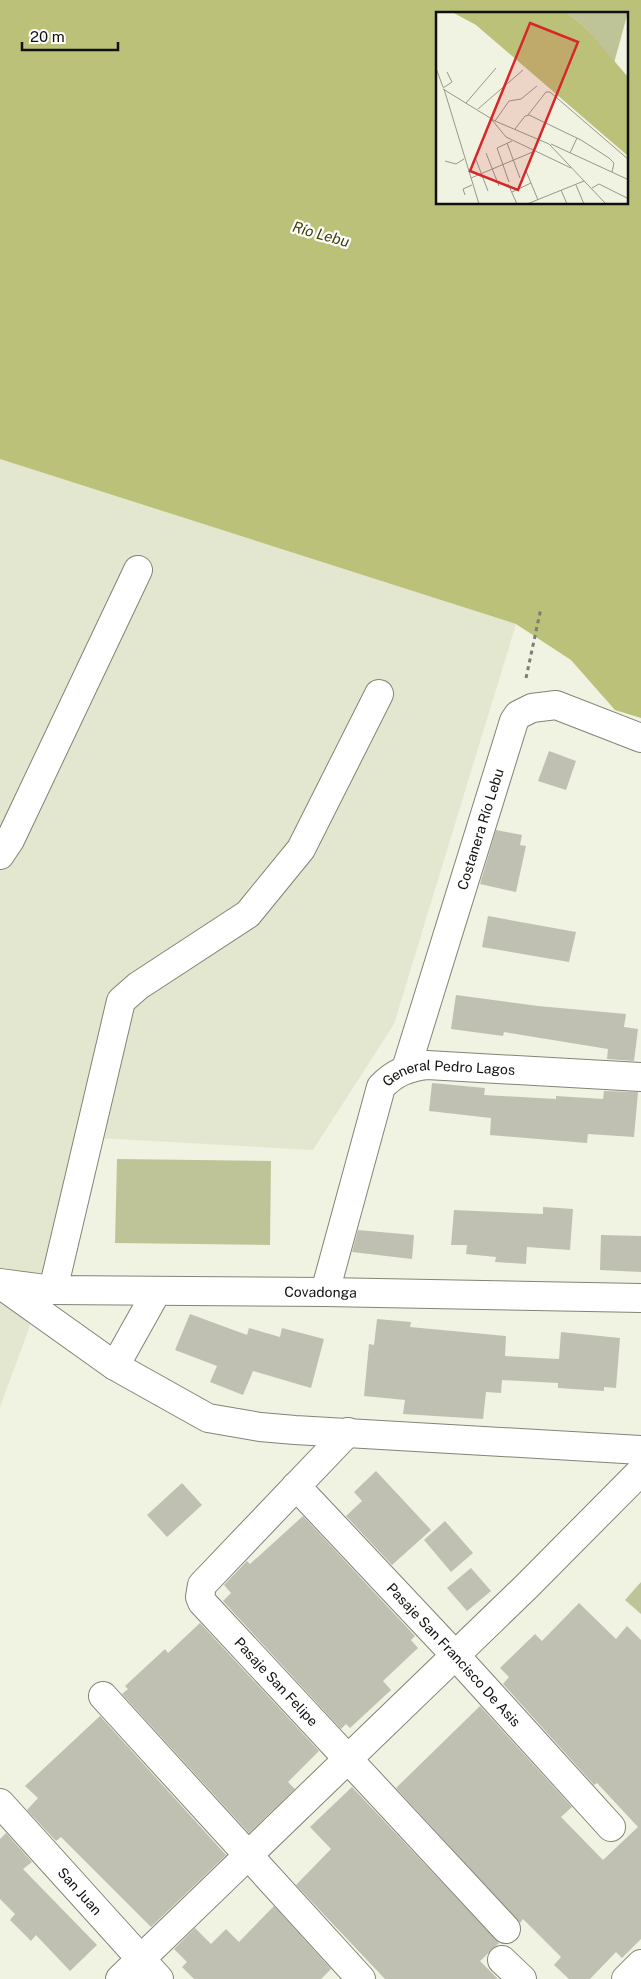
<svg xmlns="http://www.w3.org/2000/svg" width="641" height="1979" font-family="'Public Sans',sans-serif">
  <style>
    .built { fill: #e4e7cf }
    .green { fill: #bfc498 }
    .water { fill: #bbc178; fill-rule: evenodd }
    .building { fill: #bfc0b1 }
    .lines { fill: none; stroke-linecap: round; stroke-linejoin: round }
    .minor-casing { stroke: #828475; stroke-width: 30 }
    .major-casing { stroke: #828475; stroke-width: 30 }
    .path { stroke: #7c7e73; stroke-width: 3; stroke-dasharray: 4 4; stroke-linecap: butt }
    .minor { stroke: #fff; stroke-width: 28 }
    .major { stroke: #fff; stroke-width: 28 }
    .labels { text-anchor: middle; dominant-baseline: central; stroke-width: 4.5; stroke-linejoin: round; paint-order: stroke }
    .street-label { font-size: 14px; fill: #10110c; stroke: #fff }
    .water-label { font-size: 15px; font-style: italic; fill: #3c3f04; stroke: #fff }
    .inset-road { fill: none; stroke: #96988c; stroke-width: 1 }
    .view { fill: #d62828; fill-opacity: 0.15; stroke: #d62828; stroke-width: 2.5 }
    .inset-edge { fill: none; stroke: #10110c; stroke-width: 2.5 }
  </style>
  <rect width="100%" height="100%" fill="#f0f2e2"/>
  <path class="built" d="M 0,459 L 516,624 L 394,1024 L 313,1150 L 99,1138 L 0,1407 Z"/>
  <g class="green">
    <path d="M 117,1159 L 271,1161 L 270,1245 L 115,1243 Z"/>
    <path d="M 641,1582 L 641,1614 L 625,1600 Z"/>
  </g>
  <path class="water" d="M 0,0 L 641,0 L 641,718 L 615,710 L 571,660 L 516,624 L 0,459 ZM 437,14 L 627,14 L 627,204 L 437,204 Z"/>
  <g class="building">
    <path d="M 549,751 L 576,761 L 566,790 L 538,781 Z"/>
    <path d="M 496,830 L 522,835 L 520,845 L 526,846 L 516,892 L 480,884 Z"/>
    <path d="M 488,916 L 576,932 L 569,962 L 482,947 Z"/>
    <path d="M 456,995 L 538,1006 L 626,1014 L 624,1027 L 638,1029 L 634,1061 L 607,1059 L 608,1049 L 504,1032 L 503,1036 L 451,1029 Z"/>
    <path d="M 432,1083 L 485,1088 L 484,1095 L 556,1099 L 556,1096 L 603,1099 L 604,1091 L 638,1092 L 634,1137 L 588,1134 L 587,1143 L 490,1135 L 491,1118 L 429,1111 Z"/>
    <path d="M 543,1207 L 573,1209 L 570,1250 L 527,1247 L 526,1264 L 495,1262 L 496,1257 L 466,1254 L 467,1245 L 451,1245 L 454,1210 L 543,1214 Z"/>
    <path d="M 358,1230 L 414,1235 L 412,1259 L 352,1252 Z"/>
    <path d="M 601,1235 L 641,1236 L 641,1272 L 600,1270 Z"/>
    <path d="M 190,1314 L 247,1335 L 249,1328 L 280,1337 L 282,1328 L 324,1339 L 311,1388 L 253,1371 L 243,1395 L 210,1382 L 217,1366 L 175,1350 Z"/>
    <path d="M 377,1319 L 411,1322 L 410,1327 L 506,1336 L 505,1356 L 559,1359 L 561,1332 L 620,1338 L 616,1388 L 604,1387 L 604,1391 L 558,1388 L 558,1383 L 502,1380 L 501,1393 L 486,1392 L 483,1419 L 403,1414 L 405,1400 L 364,1396 L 369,1344 L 374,1345 Z"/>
    <path d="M 376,1471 L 431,1530 L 392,1565 L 346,1516 L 362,1501 L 354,1492 Z"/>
    <path d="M 182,1483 L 202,1505 L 167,1537 L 147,1515 Z"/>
    <path d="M 303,1516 L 415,1636 L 411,1640 L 418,1648 L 383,1681 L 391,1690 L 350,1728 L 346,1724 L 341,1729 L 223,1601 L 231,1593 L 224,1585 L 247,1561 L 250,1564 Z"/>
    <path d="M 445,1521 L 473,1553 L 451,1572 L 424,1540 Z"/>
    <path d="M 471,1568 L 491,1591 L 467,1611 L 447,1588 Z"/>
    <path d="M 579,1603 L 616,1639 L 627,1626 L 641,1640 L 641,1939 L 622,1958 L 616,1952 L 590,1979 L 569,1979 L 554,1965 L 561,1957 L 523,1919 L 520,1923 L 396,1788 L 480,1706 L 572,1807 L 561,1817 L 603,1860 L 638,1827 L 597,1783 L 594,1785 L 503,1684 L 509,1677 L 500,1668 L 535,1634 L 542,1641 Z"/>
    <path d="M 200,1623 L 319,1751 L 288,1782 L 295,1789 L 249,1833 L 122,1694 L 128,1689 L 125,1686 L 165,1649 L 168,1653 Z"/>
    <path d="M 100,1716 L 226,1855 L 151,1927 L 61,1837 L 56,1841 L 27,1810 L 38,1798 L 25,1786 Z"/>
    <path d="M 352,1787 L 499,1943 L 480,1961 L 498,1979 L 385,1979 L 296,1885 L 331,1849 L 310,1827 Z"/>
    <path d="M 6,1833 L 32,1862 L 23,1869 L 97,1945 L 70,1971 L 36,1935 L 31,1941 L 10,1920 L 15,1914 L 0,1899 L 0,1839 Z"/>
    <path d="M 274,1906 L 331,1969 L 321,1979 L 194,1979 L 182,1967 L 187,1962 L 174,1949 L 195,1928 L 211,1944 L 226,1929 L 239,1942 Z"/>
  </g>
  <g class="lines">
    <defs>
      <g id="minor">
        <path d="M 0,855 L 10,840 L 138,570"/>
        <path id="s1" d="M 406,1069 L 514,721 L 518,715 L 532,708 L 556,705 L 641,738"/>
        <path d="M 0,1284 L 115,1366 L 208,1418 L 260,1427 L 295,1430 L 641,1450"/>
        <path d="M 53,1290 L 121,1001 L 138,986 L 248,914 L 301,849 L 379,694"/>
        <path id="s2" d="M 325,1292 L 381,1087 C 394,1073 408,1067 427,1065 L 641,1077"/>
        <path d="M 115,1366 L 157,1291"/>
        <path id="s3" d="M 348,1432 L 202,1585 L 200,1597 L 202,1602 L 506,1929"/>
        <path id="s4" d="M 296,1486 L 455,1655 L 611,1827"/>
        <path d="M 103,1696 L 361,1979"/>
        <path id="s5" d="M 0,1803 L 159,1979"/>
        <path d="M 502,1960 L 522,1979"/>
        <path d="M 120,1979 L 526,1587 L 641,1471"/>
        <path d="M 626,1979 L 641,1964"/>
      </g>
      <g id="major">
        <path id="s6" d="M 0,1283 L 53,1290 L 325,1292 L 641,1298"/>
      </g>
    </defs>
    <use href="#minor" class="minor-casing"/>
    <use href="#major" class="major-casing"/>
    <path class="path" d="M 526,678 L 541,608"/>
    <use href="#minor" class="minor"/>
    <use href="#major" class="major"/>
  </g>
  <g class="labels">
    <g class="street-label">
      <text stroke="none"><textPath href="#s1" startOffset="251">Costanera Río Lebu</textPath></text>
      <text stroke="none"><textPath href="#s2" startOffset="285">General Pedro Lagos</textPath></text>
      <text stroke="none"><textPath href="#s6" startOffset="321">Covadonga</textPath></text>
      <text stroke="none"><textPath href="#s4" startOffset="231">Pasaje San Francisco De Asis</textPath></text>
      <text stroke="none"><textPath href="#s3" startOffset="338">Pasaje San Felipe</textPath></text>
      <text stroke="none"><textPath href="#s5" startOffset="119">San Juan</textPath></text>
    </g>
    <g class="water-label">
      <text transform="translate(321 234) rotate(16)">Río Lebu</text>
    </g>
  </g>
  <g transform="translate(436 12)">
    <rect width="192" height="192" fill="#f0f2e2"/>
    <path d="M 130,0 L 192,0 L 178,51 L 150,16 Z" fill="#bfc498"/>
    <path d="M 16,0 L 130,0 L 150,16 L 192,65 L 192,144 L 40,13 Z" fill="#bbc178"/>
    <path class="inset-road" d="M 0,56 L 7,75M 7,76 L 16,70 L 11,60M 7,77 L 59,109 L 113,132 L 170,192M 8,77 L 43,192M 30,91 L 60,56M 42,97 L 87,58M 92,103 L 110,80 L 114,80 L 193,148M 56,108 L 70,125 L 135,156M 59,109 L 73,89 L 85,87 L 101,74M 79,117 L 89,104 L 93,103 L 145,128 L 173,146 L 178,151 L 176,160M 71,131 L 84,166M 115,132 L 193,168M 50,141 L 63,174M 134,141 L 141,126M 39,145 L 52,179M 9,149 L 20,152 L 28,147M 90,159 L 102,188M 35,166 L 99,139M 73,170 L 61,136 L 76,129M 72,172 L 81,192M 140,173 L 148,192M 156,176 L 163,172 L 193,187M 125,178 L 131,192M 76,180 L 95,171M 29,183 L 27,177 L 36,173M 91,192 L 148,169"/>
    <path class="view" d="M 94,11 L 142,30 L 82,178 L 34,159 Z"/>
    <rect width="192" height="192" class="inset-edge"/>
  </g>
  <path d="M22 42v8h96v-8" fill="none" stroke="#10110c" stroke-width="2.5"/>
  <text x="30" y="42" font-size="15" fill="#10110c" stroke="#ffffff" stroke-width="4" paint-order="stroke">20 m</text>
</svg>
